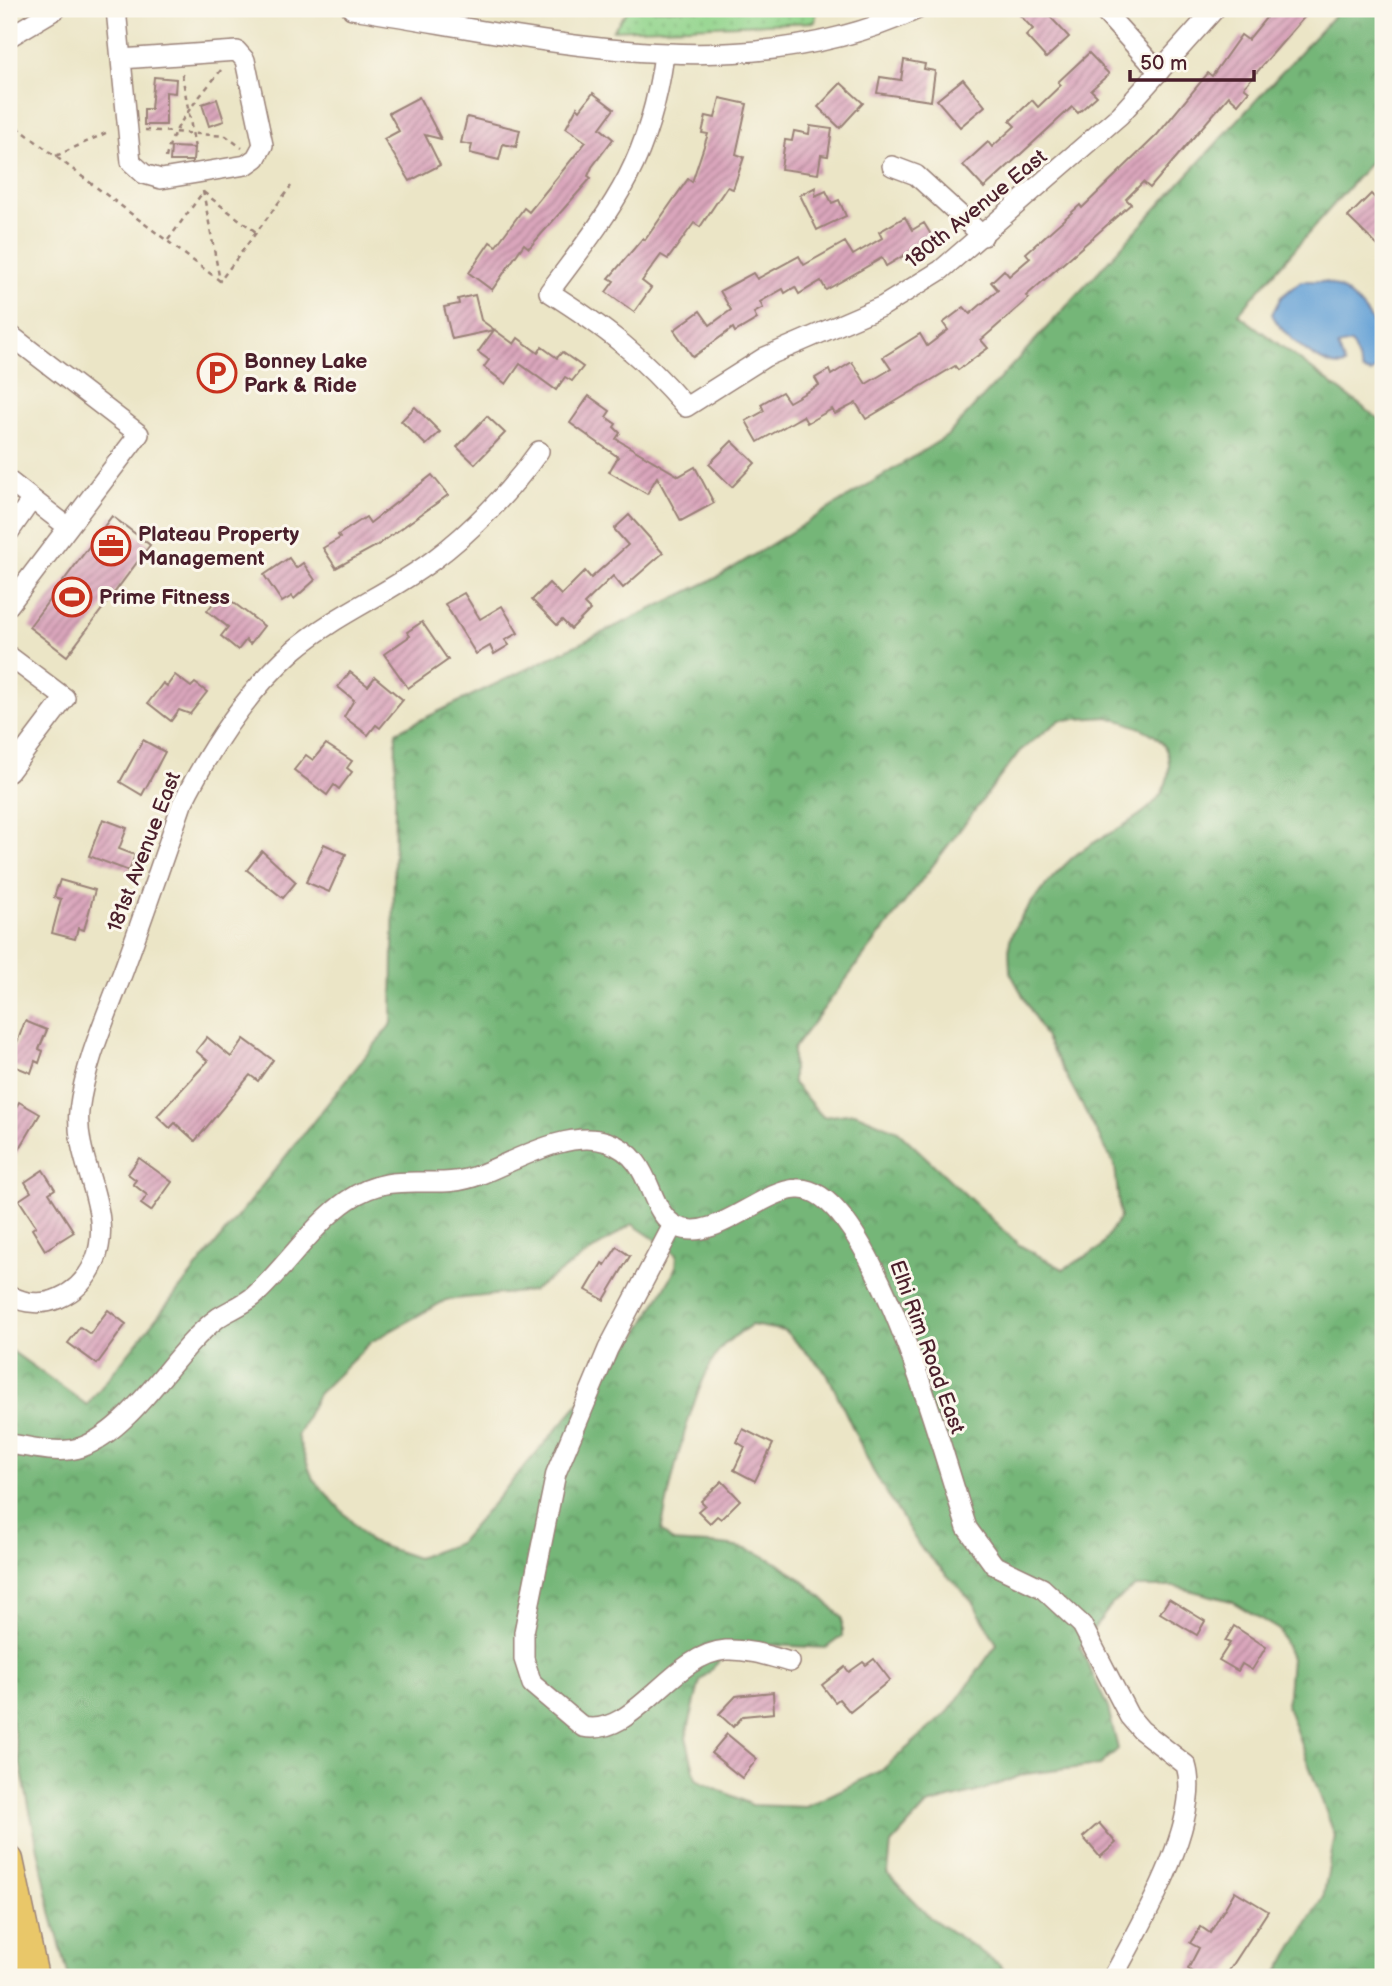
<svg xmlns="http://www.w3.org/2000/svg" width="1392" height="1986" font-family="'Balsamiq Sans',sans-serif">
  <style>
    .forest { fill: url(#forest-crowns); stroke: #606a52; stroke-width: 2; fill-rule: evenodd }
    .park { fill: url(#park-dots); stroke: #6e7a5c; stroke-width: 2 }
    .water { fill: #65a1d6; stroke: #586080; stroke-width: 2 }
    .building { fill: url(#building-hatch) }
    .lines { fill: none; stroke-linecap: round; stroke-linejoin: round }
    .minor-casing { stroke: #9a8278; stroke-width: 22 }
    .highway-casing { stroke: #9a8278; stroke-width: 31 }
    .path { stroke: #9a8278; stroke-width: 2.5; stroke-dasharray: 5 5; stroke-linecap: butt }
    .minor { stroke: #fff; stroke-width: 19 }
    .highway { stroke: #e9c769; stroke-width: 28 }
    .labels { text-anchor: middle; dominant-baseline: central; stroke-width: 6; stroke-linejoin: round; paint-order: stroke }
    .street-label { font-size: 21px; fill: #4a1f2b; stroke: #fbf7ec }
    .poi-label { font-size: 21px; font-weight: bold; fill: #4a1f2b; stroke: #fbf7ec; text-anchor: start }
  </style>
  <defs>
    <pattern id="forest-crowns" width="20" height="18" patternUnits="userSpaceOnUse" patternTransform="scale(1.75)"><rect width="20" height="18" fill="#75b678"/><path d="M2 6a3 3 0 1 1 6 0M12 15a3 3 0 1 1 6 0" fill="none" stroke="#629363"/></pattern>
    <pattern id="park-dots" width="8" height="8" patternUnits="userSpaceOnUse" patternTransform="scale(1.75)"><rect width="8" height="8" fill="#92d48c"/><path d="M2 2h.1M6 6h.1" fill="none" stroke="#7fb679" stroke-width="1.8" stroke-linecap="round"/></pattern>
    <pattern id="building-hatch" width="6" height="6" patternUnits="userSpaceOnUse" patternTransform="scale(1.75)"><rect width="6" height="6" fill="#daa6bc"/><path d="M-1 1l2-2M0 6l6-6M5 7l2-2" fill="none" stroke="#b38799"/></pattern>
  </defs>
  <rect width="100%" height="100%" fill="#fbf7ec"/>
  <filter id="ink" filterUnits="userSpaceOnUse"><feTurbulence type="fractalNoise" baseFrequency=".0143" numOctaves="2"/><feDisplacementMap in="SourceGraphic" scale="14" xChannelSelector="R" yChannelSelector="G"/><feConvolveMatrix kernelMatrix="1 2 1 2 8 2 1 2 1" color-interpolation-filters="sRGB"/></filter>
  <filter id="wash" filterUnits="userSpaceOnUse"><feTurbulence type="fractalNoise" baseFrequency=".00686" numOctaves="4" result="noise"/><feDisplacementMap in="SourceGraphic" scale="28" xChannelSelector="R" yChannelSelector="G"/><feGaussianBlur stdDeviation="1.57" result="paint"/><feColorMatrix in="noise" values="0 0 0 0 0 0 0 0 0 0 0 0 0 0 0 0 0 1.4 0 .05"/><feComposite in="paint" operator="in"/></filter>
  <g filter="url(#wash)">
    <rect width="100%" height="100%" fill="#ebe5c6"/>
    <path class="forest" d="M 1340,9 L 1383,9 L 1383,148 L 1238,314 L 1383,422 L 1383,1977 L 1275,1977 L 1323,1898 L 1335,1836 L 1287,1706 L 1291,1658 L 1279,1630 L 1231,1601 L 1177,1587 L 1135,1587 L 1113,1603 L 1080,1647 L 1108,1708 L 1118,1749 L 1100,1765 L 1025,1774 L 980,1791 L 927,1805 L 891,1844 L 888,1874 L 928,1916 L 999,1964 L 1009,1977 L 69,1977 L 52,1916 L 9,1710 L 9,1349 L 87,1405 L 392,1023 L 396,732 L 718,577 L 947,436 ZM 1109,717 C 1135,726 1169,732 1169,765 C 1170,817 1101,830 1070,860 C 1053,876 1015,918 1010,940 C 1008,950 1010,963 1010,972 L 1115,1166 L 1120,1217 L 1099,1249 L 1063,1269 L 1019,1245 L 898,1131 L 855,1113 L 823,1117 L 793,1083 L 793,1049 L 1020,751 L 1060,720 ZM 632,1224 L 677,1254 L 676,1269 L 636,1337 L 459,1543 L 417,1558 L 370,1542 L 313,1479 L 297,1436 L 318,1394 L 371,1342 L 446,1300 L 532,1291 ZM 751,1325 L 785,1331 L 827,1373 L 873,1471 L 920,1547 L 972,1601 L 997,1644 L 949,1711 L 882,1770 L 806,1807 L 752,1805 L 696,1779 L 686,1737 L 700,1681 L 721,1659 L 757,1644 L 826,1648 L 842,1636 L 842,1618 C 820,1594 790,1568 760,1554 C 734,1542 700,1545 673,1542 L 661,1531 C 671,1482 691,1388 721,1348 C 728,1339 742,1332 751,1325 Z"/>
    <path class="park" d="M 629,9 L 817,9 L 815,22 L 613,30 Z"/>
    <path class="water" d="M 1301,281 C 1313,281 1324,280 1334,285 C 1359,297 1392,338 1380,367 L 1371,373 L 1363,371 L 1351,343 L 1338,346 L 1345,365 C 1325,372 1279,332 1272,314 L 1281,297 Z"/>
    <g id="blocks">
      <g class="building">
        <path d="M 1014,9 L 1043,9 L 1069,37 L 1046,58 L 1026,36 L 1033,29 Z"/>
        <path d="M 1256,9 L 1299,9 L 1306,15 L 1244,87 L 1249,91 L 1238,104 L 1229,96 L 1150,188 L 1143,182 L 1126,199 L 1131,204 L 1026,296 L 1029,298 L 981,340 L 988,348 L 958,370 L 955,366 L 866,419 L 856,403 L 835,414 L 832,409 L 807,423 L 803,416 L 758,442 L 746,421 L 764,411 L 761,404 L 782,392 L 789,402 L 819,385 L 815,378 L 829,370 L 831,375 L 852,362 L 866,384 L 891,369 L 883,357 L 920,334 L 927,346 L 948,330 L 943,323 L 964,307 L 970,314 L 998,290 L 991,282 L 1004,270 L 1009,276 L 1030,258 L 1026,253 L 1080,205 L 1082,208 L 1157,135 L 1208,73 L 1212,76 L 1241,35 L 1248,40 L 1266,18 Z"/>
        <path d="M 1089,53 L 1109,74 L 1091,90 L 1097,96 L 1078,113 L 1072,107 L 984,188 L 963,165 L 988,142 L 992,147 L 1015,126 L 1010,121 L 1032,100 L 1038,107 L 1061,85 L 1058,82 Z"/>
        <path d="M 904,60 L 925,64 L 924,69 L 935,71 L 931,101 L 877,93 L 880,77 L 901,80 Z"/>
        <path d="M 154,77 L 176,79 L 175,93 L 166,92 L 166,125 L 144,125 L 144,109 L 151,109 Z"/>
        <path d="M 963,79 L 985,106 L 960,127 L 937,100 Z"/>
        <path d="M 841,83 L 863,103 L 840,128 L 818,107 Z"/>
        <path d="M 593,93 L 614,109 L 600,128 L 613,139 L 592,167 L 588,176 L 591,178 L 529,248 L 524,244 L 492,290 L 469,273 L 490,242 L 496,246 L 524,208 L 529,212 L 586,142 L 566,128 L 577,107 L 580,110 Z"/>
        <path d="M 419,97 L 441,139 L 425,135 L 440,165 L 410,181 L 384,139 L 399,131 L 389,113 Z"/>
        <path d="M 720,98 L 747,104 L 736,154 L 744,157 L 733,189 L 727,187 L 700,227 L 694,223 L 668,259 L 661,255 L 642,281 L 651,288 L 634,312 L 606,292 L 614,281 L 609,278 L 643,238 L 645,240 L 688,179 L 692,182 L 708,134 L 702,133 L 706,116 L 715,118 Z"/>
        <path d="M 217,99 L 224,121 L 209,126 L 202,104 Z"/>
        <path d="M 467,117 L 520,130 L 516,147 L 503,144 L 499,160 L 470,153 L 472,145 L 461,143 Z"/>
        <path d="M 810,126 L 832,129 L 828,156 L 821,155 L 818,174 L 781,169 L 785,140 L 792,141 L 794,131 L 809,134 Z"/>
        <path d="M 171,147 L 194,148 L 193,161 L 170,161 Z"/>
        <path d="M 816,187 L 815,196 L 826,191 L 832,203 L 839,200 L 846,216 L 817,230 L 800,195 Z"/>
        <path d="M 1371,194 L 1383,206 L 1383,251 L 1348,217 Z"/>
        <path d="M 905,217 L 912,230 L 924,223 L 933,238 L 886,266 L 882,258 L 826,290 L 821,281 L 799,294 L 795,287 L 785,293 L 783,289 L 760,302 L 763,308 L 754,313 L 757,319 L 735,332 L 733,328 L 693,357 L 674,330 L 700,311 L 710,325 L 731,310 L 720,291 L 753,273 L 757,279 L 799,256 L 804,265 L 845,242 L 853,255 L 882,238 L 879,232 Z"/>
        <path d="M 475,295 L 481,320 L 514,344 L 518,338 L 538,353 L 542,347 L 557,358 L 562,352 L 583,367 L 572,381 L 565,377 L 556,390 L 520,364 L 506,384 L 484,367 L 489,360 L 478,352 L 494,330 L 452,339 L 444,307 L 459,304 L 458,299 Z"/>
        <path d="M 589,396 L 610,411 L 606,417 L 616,424 L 614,427 L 620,433 L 616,439 L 679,476 L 695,467 L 714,503 L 681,521 L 657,477 L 647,494 L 609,472 L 618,457 L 570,423 Z"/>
        <path d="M 415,407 L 440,432 L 426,445 L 401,421 Z"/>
        <path d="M 487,416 L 505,433 L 475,464 L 457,447 Z"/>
        <path d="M 732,441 L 755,463 L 732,487 L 709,464 Z"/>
        <path d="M 432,475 L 448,495 L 378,545 L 336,568 L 323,548 L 340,538 L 338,535 L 366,517 L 370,523 Z"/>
        <path d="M 629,515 L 663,553 L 623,588 L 613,576 L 584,604 L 590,610 L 571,629 L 562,620 L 557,625 L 532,600 L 549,583 L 561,595 L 585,571 L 591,578 L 628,545 L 614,529 Z"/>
        <path d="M 112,516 L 150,545 L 67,656 L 29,627 Z"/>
        <path d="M 289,558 L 296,568 L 303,563 L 315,580 L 294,599 L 292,596 L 282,602 L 264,575 Z"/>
        <path d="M 221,593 L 264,626 L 250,644 L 246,640 L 238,650 L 221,636 L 228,627 L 207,611 Z"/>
        <path d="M 464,593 L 480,619 L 502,606 L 518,633 L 505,640 L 509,645 L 494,654 L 490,646 L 476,654 L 445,604 Z"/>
        <path d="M 422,622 L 448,660 L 408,688 L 384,654 L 410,636 L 407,632 Z"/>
        <path d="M 350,672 L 368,686 L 375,677 L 403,700 L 380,728 L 376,725 L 368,735 L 344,717 L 354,700 L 338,687 Z"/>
        <path d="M 175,675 L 191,687 L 195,683 L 207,692 L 190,714 L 179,710 L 171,721 L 148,703 L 163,683 L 167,686 Z"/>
        <path d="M 143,740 L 165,752 L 142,795 L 120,782 Z"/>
        <path d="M 326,744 L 352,761 L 347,768 L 352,772 L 339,789 L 334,785 L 327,795 L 294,770 L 306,755 L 313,760 Z"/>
        <path d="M 103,819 L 127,828 L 119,849 L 135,855 L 129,871 L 89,856 Z"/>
        <path d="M 324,844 L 346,854 L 329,892 L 306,882 Z"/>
        <path d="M 262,851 L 296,882 L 283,898 L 247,870 Z"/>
        <path d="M 60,880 L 95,890 L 84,930 L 78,928 L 75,939 L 52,933 L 61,899 L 54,897 Z"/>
        <path d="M 25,1021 L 47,1030 L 39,1049 L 43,1051 L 39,1063 L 35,1061 L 31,1073 L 9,1064 L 9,1046 L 15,1048 Z"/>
        <path d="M 207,1037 L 231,1057 L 244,1039 L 273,1060 L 258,1081 L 250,1075 L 195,1141 L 175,1123 L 170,1128 L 157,1116 L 208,1061 L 196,1051 Z"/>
        <path d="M 19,1102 L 40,1114 L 9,1167 L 9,1119 Z"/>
        <path d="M 139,1158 L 172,1182 L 151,1211 L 141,1204 L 147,1195 L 133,1184 L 136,1180 L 128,1174 Z"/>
        <path d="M 43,1170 L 55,1189 L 49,1193 L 74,1232 L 45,1250 L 32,1229 L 36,1226 L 19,1200 L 31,1192 L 25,1182 Z"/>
        <path d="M 617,1247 L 630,1256 L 604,1300 L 586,1290 L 602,1263 L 605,1265 Z"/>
        <path d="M 108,1310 L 126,1324 L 97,1364 L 68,1343 L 80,1327 L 90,1334 Z"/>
        <path d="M 743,1429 L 773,1444 L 755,1481 L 734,1470 L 745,1447 L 737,1442 Z"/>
        <path d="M 722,1481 L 740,1500 L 721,1519 L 717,1516 L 710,1523 L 698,1511 L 705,1505 L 701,1501 Z"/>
        <path d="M 1169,1599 L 1205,1621 L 1197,1635 L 1160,1613 Z"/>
        <path d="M 1234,1626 L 1266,1647 L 1252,1670 L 1242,1664 L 1238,1671 L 1219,1660 L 1230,1643 L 1225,1641 Z"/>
        <path d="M 874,1659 L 890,1680 L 850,1712 L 839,1699 L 835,1702 L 822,1685 L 845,1667 L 849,1672 L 863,1662 L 866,1665 Z"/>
        <path d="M 773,1692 L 774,1713 L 743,1716 L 733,1727 L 719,1714 L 736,1696 Z"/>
        <path d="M 727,1734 L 757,1759 L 742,1778 L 711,1753 Z"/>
        <path d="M 1099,1823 L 1116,1843 L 1100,1857 L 1083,1837 Z"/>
        <path d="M 1235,1891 L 1268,1911 L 1225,1977 L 1199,1977 L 1188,1969 L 1199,1948 L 1190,1943 L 1201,1927 L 1210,1933 Z"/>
      </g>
    </g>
  </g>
  <g filter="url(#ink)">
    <use href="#blocks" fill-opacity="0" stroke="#9a8278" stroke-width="2"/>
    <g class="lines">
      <defs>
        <g id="minor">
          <path d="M 116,9 C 121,60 126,111 131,162 L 144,174 L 161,179 L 246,165 L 256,158 L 263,145 L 245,60 L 237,51 L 121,59"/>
          <path d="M 352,9 C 541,38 736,93 918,9"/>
          <path d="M 1102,9 L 1159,72"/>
          <path d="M 9,37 L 56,9"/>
          <path d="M 664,55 C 649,164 613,207 549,292 C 606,328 642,356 686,407 L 765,357 L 883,306 L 941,270 L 1120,115 L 1215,9"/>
          <path d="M 892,166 L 916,175 L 983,236"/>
          <path d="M 9,334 L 139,434 L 9,605"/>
          <path d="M 9,481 L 68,527"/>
          <path d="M 9,532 L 32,499"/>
          <path d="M 9,656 L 65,698 L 9,772"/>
          <path d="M 673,1225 L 608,1349 L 556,1473 L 524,1632 L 524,1659 L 532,1684 L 583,1727 C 635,1738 671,1654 726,1650 C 748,1649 769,1656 790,1662"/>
          <path d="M 9,1295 C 42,1314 80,1296 95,1261 C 115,1210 74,1162 79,1111 C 85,1062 107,1015 124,969 C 144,914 163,859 182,804 C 210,748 247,692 294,650 C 336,614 388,594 432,561 C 471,532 511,491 539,451"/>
          <path d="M 9,1444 C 33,1447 59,1455 82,1447 C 123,1432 160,1377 189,1345 C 198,1335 208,1325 219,1317 C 230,1310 243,1305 254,1296 C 285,1268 314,1223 348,1200 C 396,1167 434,1193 479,1175 C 515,1161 568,1129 607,1142 C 656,1158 645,1212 678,1227 C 714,1243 760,1191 797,1189 C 872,1183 946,1466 967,1528 L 994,1565 L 1042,1588 L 1082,1625 L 1129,1716 L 1141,1730 L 1186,1765 C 1203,1820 1139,1929 1113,1977"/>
        </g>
        <path id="highway" d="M 9,1860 L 34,1977"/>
      </defs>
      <use href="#minor" class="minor-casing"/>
      <use href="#highway" class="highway-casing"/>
      <g class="path">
        <path d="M 182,74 L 196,154"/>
        <path d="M 9,121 L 220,281 L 291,186"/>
        <path d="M 145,130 L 226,136 L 242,148"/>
        <path d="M 56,156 L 110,131"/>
        <path d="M 166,158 C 172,125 201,96 221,70"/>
        <path d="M 203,191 L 220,281"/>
        <path d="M 168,240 L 203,192 L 256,232"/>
      </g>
      <use href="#minor" class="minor"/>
      <use href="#highway" class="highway"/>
    </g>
  </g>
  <defs>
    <symbol id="parking-ring" viewBox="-11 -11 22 22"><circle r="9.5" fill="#fbf7ec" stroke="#c8321e" stroke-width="1.5"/><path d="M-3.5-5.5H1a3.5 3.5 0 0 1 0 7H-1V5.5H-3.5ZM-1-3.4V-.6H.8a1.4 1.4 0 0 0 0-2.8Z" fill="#c8321e"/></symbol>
    <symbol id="office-ring" viewBox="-11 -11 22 22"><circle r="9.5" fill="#fbf7ec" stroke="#c8321e" stroke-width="1.5"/><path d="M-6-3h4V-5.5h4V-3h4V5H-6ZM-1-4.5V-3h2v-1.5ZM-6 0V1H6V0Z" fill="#c8321e"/></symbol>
    <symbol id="stadium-ring" viewBox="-11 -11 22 22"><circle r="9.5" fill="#fbf7ec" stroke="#c8321e" stroke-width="1.5"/><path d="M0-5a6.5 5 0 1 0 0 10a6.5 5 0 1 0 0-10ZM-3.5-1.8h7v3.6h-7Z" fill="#c8321e"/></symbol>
  </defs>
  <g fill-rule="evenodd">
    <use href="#parking-ring" x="195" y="351" width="44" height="44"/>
    <use href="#office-ring" x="89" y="524" width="44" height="44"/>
    <use href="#stadium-ring" x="50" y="575" width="44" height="44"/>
  </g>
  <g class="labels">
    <g class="street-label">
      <text transform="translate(976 209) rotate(-39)">180th Avenue East</text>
      <text transform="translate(144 852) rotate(-69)">181st Avenue East</text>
      <text transform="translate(927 1347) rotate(70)">Elhi Rim Road East</text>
    </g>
    <g class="poi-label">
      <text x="244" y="361">Bonney Lake<tspan x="244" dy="24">Park &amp; Ride</tspan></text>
      <text x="138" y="534">Plateau Property<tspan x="138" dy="24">Management</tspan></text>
      <text x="99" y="597">Prime Fitness</text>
    </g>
  </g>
  <rect width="1392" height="1986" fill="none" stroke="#fbf7ec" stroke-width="35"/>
  <path d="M1130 70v10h124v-10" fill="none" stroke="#4a1f2b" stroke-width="3.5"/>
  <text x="1140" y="70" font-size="21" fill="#4a1f2b" stroke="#fbf7ec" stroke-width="5" paint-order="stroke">50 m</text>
</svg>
